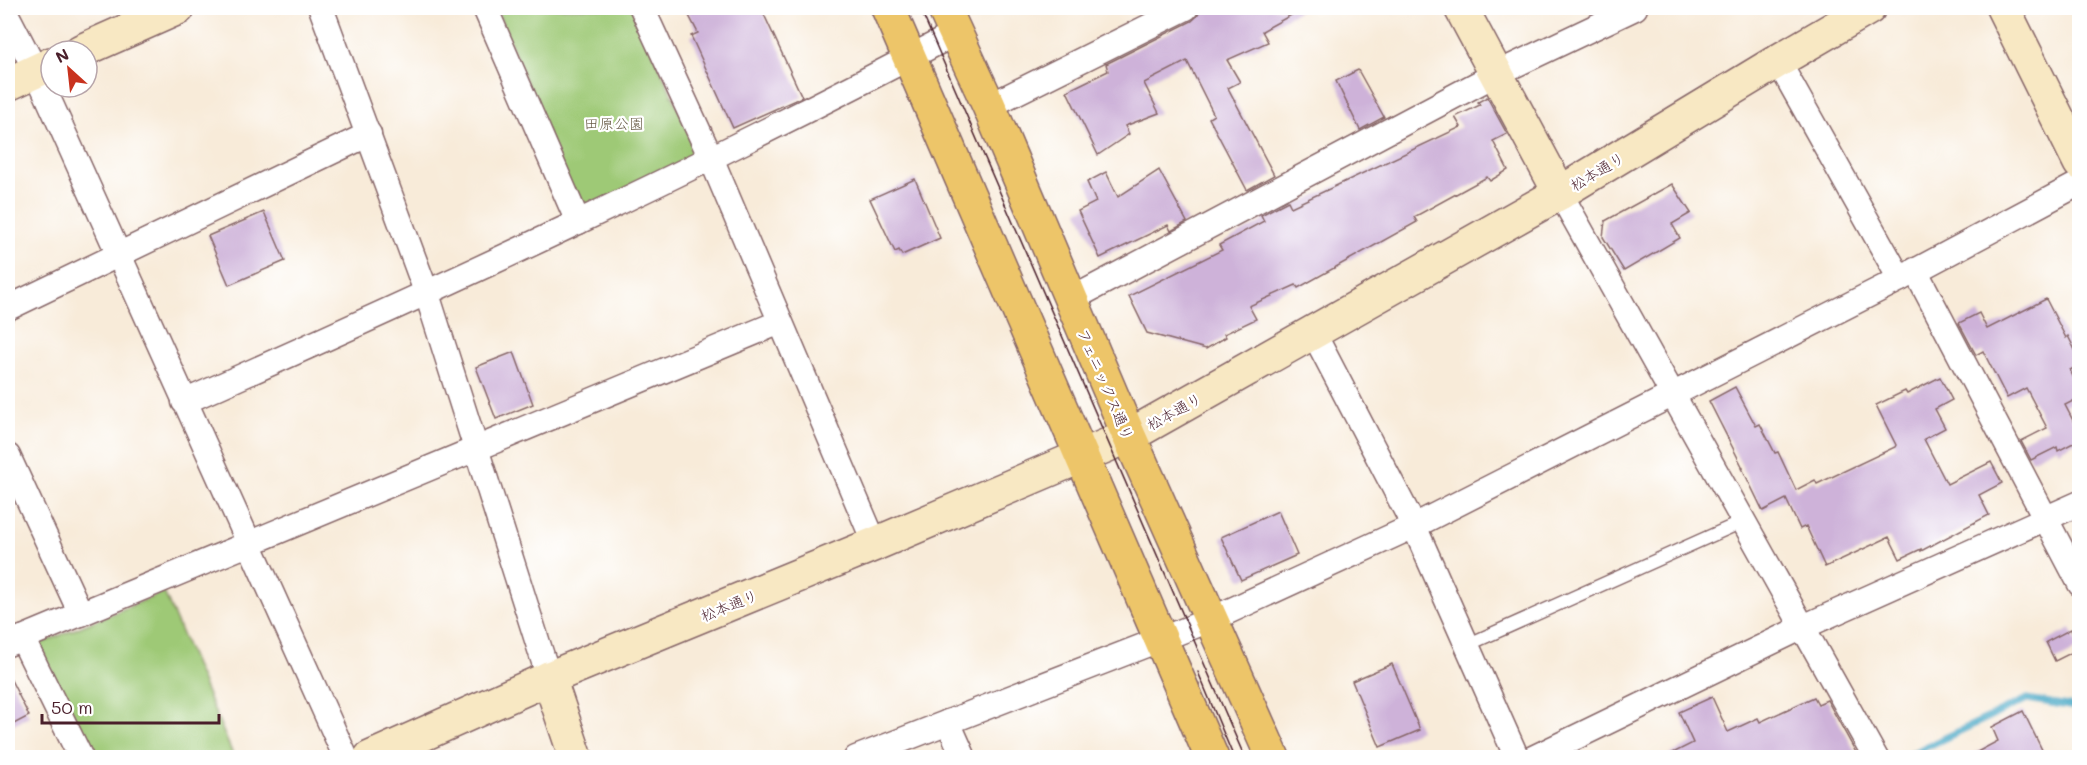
<svg xmlns="http://www.w3.org/2000/svg" width="2087" height="765" font-family="Mali,'Klee One',sans-serif">
  <style>
    .green { fill: #9ec976; stroke: #747450; stroke-width: 1.5 }
    .lines { fill: none; stroke-linecap: round; stroke-linejoin: round }
    .stream { stroke: #46a7c5; stroke-width: 7 }
    .building { fill: #ceb2d9 }
    .lane-casing { stroke: #876668; stroke-width: 15 }
    .street-casing { stroke: #876668; stroke-width: 27 }
    .secondary-casing { stroke: #876668; stroke-width: 36 }
    .primary-casing { stroke: #876668; stroke-width: 36 }
    .lane { stroke: #fff; stroke-width: 12 }
    .street { stroke: #fff; stroke-width: 24 }
    .secondary { stroke: #f8e8c3; stroke-width: 33 }
    .primary { stroke: #edc569; stroke-width: 33 }
    .tram { stroke: #4a1f2b; stroke-width: 1.5 }
    .labels { text-anchor: middle; dominant-baseline: central; stroke-width: 4.5; stroke-linejoin: round; paint-order: stroke }
    .park-label { font-size: 15px; fill: #675a45; stroke: #fff }
    .street-label { font-size: 15px; fill: #4a1f2b; stroke: #fff }
  </style>
  <rect width="100%" height="100%" fill="#fff"/>
  <filter id="ink" filterUnits="userSpaceOnUse"><feTurbulence type="fractalNoise" baseFrequency=".0167" numOctaves="2"/><feDisplacementMap in="SourceGraphic" scale="12" xChannelSelector="R" yChannelSelector="G"/><feConvolveMatrix kernelMatrix="1 2 1 2 8 2 1 2 1" color-interpolation-filters="sRGB"/></filter>
  <filter id="wash" filterUnits="userSpaceOnUse"><feTurbulence type="fractalNoise" baseFrequency=".008" numOctaves="4" result="noise"/><feDisplacementMap in="SourceGraphic" scale="24" xChannelSelector="R" yChannelSelector="G"/><feGaussianBlur stdDeviation="1.35" result="paint"/><feColorMatrix in="noise" values="0 0 0 0 0 0 0 0 0 0 0 0 0 0 0 0 0 1.4 0 .05"/><feComposite in="paint" operator="in"/></filter>
  <g filter="url(#wash)">
    <rect width="100%" height="100%" fill="#f8ebd9"/>
    <g class="green">
      <path d="M 496,8 L 633,8 L 700,157 L 580,213 Z"/>
      <path d="M 164,592 L 234,757 L 93,757 L 39,644 Z"/>
    </g>
    <g class="lines">
      <path class="stream" d="M 1903,758 L 2027,699 L 2080,708"/>
    </g>
    <g id="blocks">
      <g class="building">
        <path d="M 685,8 L 761,8 L 802,97 L 733,128 L 691,36 L 698,33 Z"/>
        <path d="M 1200,8 L 1304,8 L 1262,31 L 1268,42 L 1227,60 L 1240,82 L 1228,88 L 1274,175 L 1247,190 L 1209,118 L 1214,115 L 1187,61 L 1144,83 L 1159,113 L 1125,126 L 1129,134 L 1098,155 L 1067,91 L 1108,71 L 1106,64 L 1192,21 L 1198,15 Z"/>
        <path d="M 1358,70 L 1384,117 L 1360,130 L 1336,81 Z"/>
        <path d="M 1487,97 L 1507,134 L 1493,141 L 1508,170 L 1490,181 L 1487,177 L 1414,217 L 1417,222 L 1298,288 L 1296,285 L 1249,306 L 1256,319 L 1224,334 L 1226,337 L 1206,349 L 1147,333 L 1129,296 L 1222,250 L 1219,245 L 1264,221 L 1261,215 L 1288,201 L 1291,207 L 1461,127 L 1455,117 L 1480,105 L 1478,102 Z"/>
        <path d="M 1159,170 L 1187,222 L 1171,231 L 1168,225 L 1100,258 L 1078,211 L 1096,202 L 1087,182 L 1106,172 L 1118,197 Z"/>
        <path d="M 915,179 L 940,238 L 902,255 L 899,250 L 895,252 L 870,199 Z"/>
        <path d="M 1672,184 L 1691,213 L 1672,224 L 1680,238 L 1624,271 L 1603,237 L 1605,221 Z"/>
        <path d="M 264,212 L 285,261 L 229,285 L 208,236 Z"/>
        <path d="M 2046,299 L 2066,338 L 2068,336 L 2079,358 L 2079,365 L 2070,370 L 2079,389 L 2079,398 L 2065,405 L 2079,432 L 2079,440 L 2058,451 L 2057,447 L 2031,460 L 2021,441 L 2047,428 L 2026,388 L 2007,398 L 1983,351 L 1976,355 L 1959,323 L 1979,313 L 1987,329 Z"/>
        <path d="M 514,352 L 533,404 L 496,419 L 476,367 Z"/>
        <path d="M 1940,377 L 1952,400 L 1935,409 L 1945,428 L 1924,439 L 1947,484 L 1991,462 L 2002,483 L 1979,495 L 1989,515 L 1921,551 L 1921,549 L 1900,559 L 1889,537 L 1825,567 L 1806,526 L 1800,529 L 1786,499 L 1763,511 L 1742,468 L 1743,468 L 1709,401 L 1735,387 L 1756,426 L 1760,424 L 1775,453 L 1778,452 L 1796,490 L 1815,480 L 1817,484 L 1895,447 L 1896,445 L 1876,405 L 1905,391 L 1907,394 Z"/>
        <path d="M 1278,511 L 1297,555 L 1241,580 L 1221,537 Z"/>
        <path d="M 2071,629 L 2079,649 L 2055,661 L 2046,642 Z"/>
        <path d="M 1392,664 L 1420,730 L 1380,747 L 1352,681 Z"/>
        <path d="M 8,674 L 29,716 L 8,727 Z"/>
        <path d="M 1712,697 L 1728,732 L 1758,718 L 1760,722 L 1814,697 L 1818,704 L 1827,700 L 1859,758 L 1663,758 L 1693,743 L 1679,712 Z"/>
        <path d="M 2023,711 L 2046,758 L 1966,758 L 1998,741 L 1992,727 Z"/>
      </g>
    </g>
  </g>
  <g filter="url(#ink)">
    <use href="#blocks" fill-opacity="0" stroke="#876668" stroke-width="1.5"/>
    <g class="lines">
      <defs>
        <path id="lane" d="M 1467,645 L 1744,521"/>
        <g id="street">
          <path d="M 321,8 L 427,294 L 549,678"/>
          <path d="M 485,8 L 578,222"/>
          <path d="M 642,8 L 711,158 L 875,544"/>
          <path d="M 8,17 L 36,71 L 346,758"/>
          <path d="M 1778,61 L 1900,279"/>
          <path d="M 989,106 L 1186,8"/>
          <path d="M 1560,193 L 1876,758"/>
          <path d="M 1915,270 L 2080,584"/>
          <path d="M 1070,300 L 1496,74 L 1635,8"/>
          <path d="M 8,308 L 369,134"/>
          <path d="M 1313,332 L 1414,526 L 1517,758"/>
          <path d="M 184,402 C 445,286 704,167 956,33"/>
          <path d="M 8,456 L 81,614"/>
          <path d="M 22,638 L 81,758"/>
          <path d="M 8,644 L 780,322"/>
          <path d="M 948,722 L 964,758"/>
          <path d="M 856,758 L 1210,620 L 1414,526 L 1900,279 L 2080,183"/>
          <path d="M 1533,758 L 1803,627 L 2080,503"/>
        </g>
        <g id="secondary">
          <path d="M 1461,8 L 1560,193"/>
          <path d="M 2003,8 L 2080,163"/>
          <path d="M 81,51 L 178,8"/>
          <path d="M 8,84 L 51,64"/>
          <path d="M 549,678 L 576,758"/>
          <path d="M 370,758 L 549,678 L 875,544 L 1129,436 L 1560,193 L 1778,61 L 1869,8"/>
        </g>
        <g id="primary">
          <path d="M 888,8 L 1212,758"/>
          <path d="M 944,8 L 989,106 L 1129,436 L 1273,758"/>
        </g>
      </defs>
      <use href="#lane" class="lane-casing"/>
      <use href="#street" class="street-casing"/>
      <use href="#secondary" class="secondary-casing"/>
      <use href="#primary" class="primary-casing"/>
      <use href="#lane" class="lane"/>
      <use href="#street" class="street"/>
      <use href="#secondary" class="secondary"/>
      <use href="#primary" class="primary"/>
      <g class="tram">
        <path d="M 920,8 L 1245,758"/>
        <path d="M 1198,672 L 1234,758"/>
      </g>
    </g>
  </g>
  <g class="labels">
    <g class="park-label">
      <text x="614" y="123">田原公園</text>
    </g>
    <g class="street-label">
      <text transform="translate(1597 171) rotate(-31)">松本通り</text>
      <text transform="translate(1106 384) rotate(67)">フェニックス通り</text>
      <text transform="translate(1174 411) rotate(-29)">松本通り</text>
      <text transform="translate(729 605) rotate(-22)">松本通り</text>
    </g>
  </g>
  <rect width="2087" height="765" fill="none" stroke="#fff" stroke-width="30"/>
  <g transform="translate(69 69) rotate(333)"><circle r="28" fill="#ffffff" stroke="#b7a5aa" stroke-width="1.5"/>
  <path d="M0-4.5L10 22L0 15L-10 22Z" fill="#c8321e"/>
  <text y="-9" font-size="16" font-weight="bold" text-anchor="middle" fill="#4a1f2b">N</text>
  </g>
  <path d="M42 714v9h177v-9" fill="none" stroke="#4a1f2b" stroke-width="3"/>
  <text x="51" y="714" font-size="18" fill="#4a1f2b" stroke="#ffffff" stroke-width="4.5" paint-order="stroke">50 m</text>
</svg>
